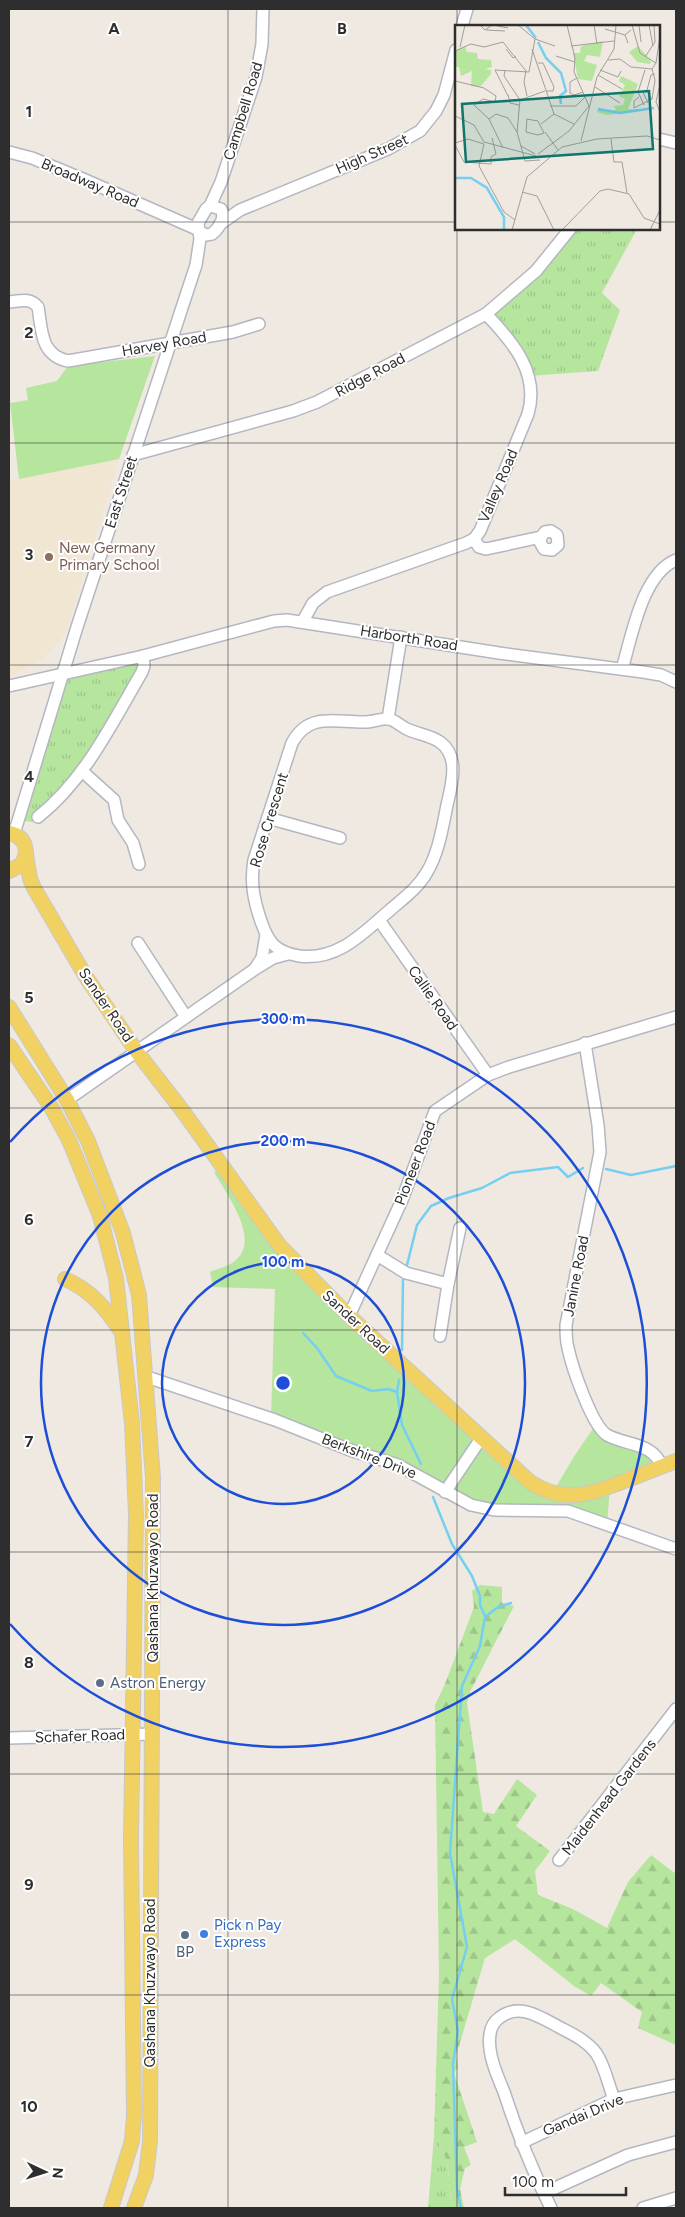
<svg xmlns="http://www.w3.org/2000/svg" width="685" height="2217" font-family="Figtree,sans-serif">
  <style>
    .education { fill: #f0e6d1 }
    .grass { fill: url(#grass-tufts) }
    .forest { fill: url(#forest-firs) }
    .park { fill: #b6e59e }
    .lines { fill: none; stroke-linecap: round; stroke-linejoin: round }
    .stream { stroke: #75cff0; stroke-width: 2.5 }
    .minor-casing { stroke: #b4b7c1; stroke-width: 14 }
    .major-casing { stroke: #c9c9c9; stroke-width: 16 }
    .minor { stroke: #fff; stroke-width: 11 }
    .major { stroke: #f2d163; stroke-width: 14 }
    .grid { fill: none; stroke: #2e2e2e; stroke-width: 1; stroke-opacity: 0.55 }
    .ring { fill: none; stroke: #1d4ed8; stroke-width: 2.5 }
    .education-dot { fill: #8d6e63; stroke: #fff; stroke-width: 2 }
    .service-dot { fill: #5c6f8a; stroke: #fff; stroke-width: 2 }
    .shop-dot { fill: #3f7fe0; stroke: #fff; stroke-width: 2 }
    .labels { text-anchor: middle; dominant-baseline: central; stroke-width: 4; stroke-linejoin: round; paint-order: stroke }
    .street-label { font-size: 15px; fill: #2e2e2e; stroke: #fff }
    .education-label { font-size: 15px; fill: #785e54; stroke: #fff; text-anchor: start }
    .service-label { font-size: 15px; fill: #4e5e75; stroke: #fff; text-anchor: start }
    .shop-label { font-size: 15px; fill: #366cbe; stroke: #fff; text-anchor: start }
    .inset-river { fill: none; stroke: #75cff0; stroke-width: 2.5 }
    .inset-road { fill: none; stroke: #a29e99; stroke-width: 1 }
    .view { fill: #0f766e; fill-opacity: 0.15; stroke: #0f766e; stroke-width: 2.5 }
    .inset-edge { fill: none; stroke: #2e2e2e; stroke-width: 2.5 }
    .grid-label { font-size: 16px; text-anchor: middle; font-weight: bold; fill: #2e2e2e; stroke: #fff; stroke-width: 4; stroke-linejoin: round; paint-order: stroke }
    .centre { fill: #1d4ed8; stroke: #fff; stroke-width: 2.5 }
    .ring-label { font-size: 15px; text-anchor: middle; font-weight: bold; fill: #1d4ed8; stroke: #fff; stroke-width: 4; stroke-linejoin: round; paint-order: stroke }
  </style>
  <defs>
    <pattern id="grass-tufts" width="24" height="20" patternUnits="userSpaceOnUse" patternTransform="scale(1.25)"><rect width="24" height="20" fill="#b6e59e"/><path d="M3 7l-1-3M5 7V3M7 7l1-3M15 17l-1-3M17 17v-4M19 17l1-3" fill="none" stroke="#9dc588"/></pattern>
    <pattern id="forest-firs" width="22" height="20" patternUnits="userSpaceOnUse" patternTransform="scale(1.25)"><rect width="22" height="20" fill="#b6e59e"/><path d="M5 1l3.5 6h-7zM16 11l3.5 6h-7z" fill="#9dc588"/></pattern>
  </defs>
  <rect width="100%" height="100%" fill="#efe9e1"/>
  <path class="education" d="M 119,459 L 66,633 L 44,658 L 9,677 L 9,481 Z"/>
  <g class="grass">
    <path d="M 570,229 L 637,229 L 602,293 L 620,310 L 598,371 L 529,376 L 487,314 Z"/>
    <path d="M 143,655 L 145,662 L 82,772 L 38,818 L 32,822 L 18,820 L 62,674 Z"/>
    <path d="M 434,2137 C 452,2158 448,2182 452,2208 L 428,2208 Z"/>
  </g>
  <path class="forest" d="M 480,1585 L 502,1587 L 502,1603 L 514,1606 L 470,1692 L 467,1703 L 483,1812 L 494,1814 L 517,1779 L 537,1795 L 516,1826 L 550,1851 L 535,1871 L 538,1895 L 573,1909 L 607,1928 L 628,1882 L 651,1855 L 676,1874 L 676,2045 L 638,2028 L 642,2012 L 601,1983 L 591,1996 L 574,1986 L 515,1939 L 485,1958 L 456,2056 L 458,2067 L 454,2073 L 477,2142 L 464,2147 L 471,2165 L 465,2168 L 460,2189 L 464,2208 L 452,2208 C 448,2182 452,2158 434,2137 L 439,1974 L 435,1705 L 445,1684 L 474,1607 L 472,1591 Z"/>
  <g class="park">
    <path d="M 155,356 L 119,459 L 19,479 L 10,403 L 28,400 L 26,388 L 57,381 L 68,366 Z"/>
    <path d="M 224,1167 L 250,1206 L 416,1376 L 553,1492 L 575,1455 L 596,1424 L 637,1445 L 662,1467 L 610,1487 L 607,1524 L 579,1515 L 495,1510 L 430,1481 L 271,1418 L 275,1289 L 213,1287 L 210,1272 C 219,1268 231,1266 238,1258 C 259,1236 225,1192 214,1172 Z"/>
  </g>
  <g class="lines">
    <g class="stream">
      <path d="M 606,1169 L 631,1175 L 676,1166"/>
      <path d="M 407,1265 L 417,1225 L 431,1206 L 449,1198 L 482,1188 L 510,1173 L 558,1167 L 568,1177 L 583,1168"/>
      <path d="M 303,1333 L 317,1348 L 336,1376 L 372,1391 L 388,1389 L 397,1392 L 402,1425 L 421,1464"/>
      <path d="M 402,1350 L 403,1280"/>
      <path d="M 397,1392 L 399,1380"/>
      <path d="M 433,1497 L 452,1544 L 472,1576 L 480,1596 L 480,1605 L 485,1616"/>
      <path d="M 461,2208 L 457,2189 L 453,2064 L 458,2031 L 452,1999 L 467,1947 L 450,1853 L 462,1686 L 480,1646 L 485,1617 L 498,1607 L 511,1603"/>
    </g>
    <defs>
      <g id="minor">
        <path d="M 462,26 L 467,9"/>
        <path d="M 659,139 L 676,143"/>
        <path d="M 9,152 L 32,158 L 83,179 L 199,230"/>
        <path d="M 220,224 L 240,210 L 388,149 L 420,131 L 436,111 L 444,95 L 456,50"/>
        <path d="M 200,232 L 206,235 L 212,234 C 219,228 226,218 221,209 L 210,206"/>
        <path d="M 9,302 C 20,301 30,297 38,307 C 42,330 40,355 68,361 L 233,332 L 259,324"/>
        <path d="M 133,455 L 293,411 L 317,402 L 486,314 L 536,271 L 570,229"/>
        <path d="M 474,539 L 479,547 L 486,549 L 541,537 L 545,532 L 551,531 L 557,535 L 558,545 L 552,550 L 544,549 L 540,542 L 541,537"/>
        <path d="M 303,621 L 313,603 L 327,592 L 466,543 L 474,539 L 480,531 L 528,414 C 540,373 512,341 486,314"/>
        <path d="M 622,669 C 632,636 642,574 676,560"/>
        <path d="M 9,686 L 143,656 L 274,621 L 287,620 L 499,653 L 643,672 L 661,675 L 676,682"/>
        <path d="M 388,719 L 401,637"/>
        <path d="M 389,719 C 397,721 401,727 409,730 C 419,734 432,736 440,742 C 462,758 450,789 446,810 C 442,830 438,854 427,872 C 418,888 404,898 390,910 C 363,933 338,961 299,956 C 277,952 269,944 262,924 C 254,902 250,883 254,860 L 292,743 C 309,711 337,723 366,722 C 374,722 381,718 389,719 Z"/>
        <path d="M 82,771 L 114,800 L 118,820 L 133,843 L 139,864"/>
        <path d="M 38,817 C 85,780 112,723 142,672 L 144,666 L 143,656"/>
        <path d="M 268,818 L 340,838"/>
        <path d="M 14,834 L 77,627 L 196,265 L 200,239 L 198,223 L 206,209 L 210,206 L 221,182 L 256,77 L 262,44 L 263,9"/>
        <path d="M 379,920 L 488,1075"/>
        <path d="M 138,943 L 186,1017"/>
        <path d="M 256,967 L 262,958 L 266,935"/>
        <path d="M 585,1043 L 598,1125 L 600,1152 L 566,1325 C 566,1333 566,1341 568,1348 C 572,1367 592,1426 607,1435 C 627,1446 653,1442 662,1467"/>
        <path d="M 67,1100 L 255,969 L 273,958 L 288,954"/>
        <path d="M 377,1255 L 406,1273 L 448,1284"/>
        <path d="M 349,1316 L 402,1200 L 435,1111 L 488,1075 L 509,1067 L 676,1017"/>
        <path d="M 440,1336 L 448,1284 L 460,1228"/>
        <path d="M 147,1377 L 275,1420 L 350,1450 L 398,1465 L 471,1505 L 494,1510 L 568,1511 L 676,1549"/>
        <path d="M 445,1492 L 482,1437"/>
        <path d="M 9,1738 L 152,1734"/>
        <path d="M 559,1860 L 676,1709"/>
        <path d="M 521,2143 L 614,2099 L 676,2085"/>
        <path d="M 544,2193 L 628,2155 L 676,2142"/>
        <path d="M 551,2208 C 532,2170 517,2132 504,2092 C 497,2075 487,2053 490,2034 C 491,2027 495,2021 499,2018 C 519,2002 540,2017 559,2027 C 572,2034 586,2040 596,2053 C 605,2066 608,2084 614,2099"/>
        <path d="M 643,2208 L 676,2198"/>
      </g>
      <g id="major">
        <path d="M 9,833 C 26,836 30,852 21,865 L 9,871"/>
        <path d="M 26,854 L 30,879 L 34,888 L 86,977 L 137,1052 L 182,1110 L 279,1245 L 349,1316 L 530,1482 C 564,1504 587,1495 622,1482 C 640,1475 658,1468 676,1461"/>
        <path d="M 9,1007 L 67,1100 L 88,1141 L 123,1233 L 139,1295 L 153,1478 L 150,2141 L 146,2175 L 134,2208"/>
        <path d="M 9,1045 L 51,1107 L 69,1140 L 100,1216 L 116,1278 L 132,1423 L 136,1515 L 131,1838 L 134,2115 L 132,2141 L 111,2208"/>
        <path d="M 65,1279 C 90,1290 105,1307 120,1330"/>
      </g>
    </defs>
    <use href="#minor" class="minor-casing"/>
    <use href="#major" class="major-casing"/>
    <use href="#minor" class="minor"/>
    <use href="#major" class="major"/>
  </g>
  <path class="grid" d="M 228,9 L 228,2208M 457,9 L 457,26M 9,222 L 456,222M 659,222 L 676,222M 457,229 L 457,2208M 9,443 L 676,443M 9,665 L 676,665M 9,887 L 676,887M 9,1108 L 676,1108M 9,1330 L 676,1330M 9,1552 L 676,1552M 9,1774 L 676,1774M 9,1995 L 676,1995"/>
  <g class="ring">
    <circle cx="283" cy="1383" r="121"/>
    <circle cx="283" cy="1383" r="242"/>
    <path d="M10 1142A364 364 0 1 1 10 1624"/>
  </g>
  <circle class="education-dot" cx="49" cy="557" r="5"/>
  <g class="service-dot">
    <circle cx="100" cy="1683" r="5"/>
    <circle cx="185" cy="1935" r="5"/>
  </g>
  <circle class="shop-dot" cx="204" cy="1934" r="5"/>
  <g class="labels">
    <g class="street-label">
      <text transform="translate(243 111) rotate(-73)">Campbell Road</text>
      <text transform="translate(372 154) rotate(-24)">High Street</text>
      <text transform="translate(90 183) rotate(23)">Broadway Road</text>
      <text transform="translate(164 344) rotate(-10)">Harvey Road</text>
      <text transform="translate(370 375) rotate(-28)">Ridge Road</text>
      <text transform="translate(498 486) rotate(-67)">Valley Road</text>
      <text transform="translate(121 492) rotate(-72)">East Street</text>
      <text transform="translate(409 638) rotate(9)">Harborth Road</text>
      <text transform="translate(269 820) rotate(-73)">Rose Crescent</text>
      <text transform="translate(433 998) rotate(55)">Callie Road</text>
      <text transform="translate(106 1005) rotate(56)">Sander Road</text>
      <text transform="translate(415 1163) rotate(-69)">Pioneer Road</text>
      <text transform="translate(576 1276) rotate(-79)">Janine Road</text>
      <text transform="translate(356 1322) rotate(43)">Sander Road</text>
      <text transform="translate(369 1456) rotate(21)">Berkshire Drive</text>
      <text transform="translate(153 1578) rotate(-90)">Qashana Khuzwayo Road</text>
      <text transform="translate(80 1736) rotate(-2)">Schafer Road</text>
      <text transform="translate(609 1797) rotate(-52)">Maidenhead Gardens</text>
      <text transform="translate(150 1983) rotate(-90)">Qashana Khuzwayo Road</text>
      <text transform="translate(583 2115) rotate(-23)">Gandai Drive</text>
    </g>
    <g class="education-label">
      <text x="59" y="548">New Germany<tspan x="59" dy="17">Primary School</tspan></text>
    </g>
    <g class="service-label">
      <text x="110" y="1683">Astron Energy</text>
      <text x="185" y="1952" text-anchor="middle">BP</text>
    </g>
    <g class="shop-label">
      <text x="214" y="1925">Pick n Pay<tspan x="214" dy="17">Express</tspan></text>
    </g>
  </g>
  <g transform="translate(455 25)">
    <rect width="205" height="205" fill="#efe9e1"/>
    <path d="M 10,21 L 12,27 L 22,28 L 23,34 L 36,35 L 37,42 L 30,44 L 36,45 L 36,49 L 25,62 L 16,61 L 17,46 L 6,51 L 4,42 L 0,42 L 0,26 ZM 183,21 L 196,36 L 195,39 L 182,37 L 174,27 ZM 166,51 L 183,59 L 173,84 L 197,84 L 152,90 L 142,87 L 143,84 L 152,87 L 161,85 L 159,81 L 168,80 L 170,74 L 164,71 L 170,60 L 164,56 Z" fill="#b6e59e"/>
    <path d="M 148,16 L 145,32 L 132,30 L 129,36 L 142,40 L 137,56 L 123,54 L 118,28 L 125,28 L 126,21 Z" fill="#b6e59e"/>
    <path class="inset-river" d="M 71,0 L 81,13M 83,17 L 91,33 L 106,48 L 111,66 L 105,71 L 106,79M 143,84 L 165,88 L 199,83M 0,153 L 16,153 L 32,163 L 49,192 L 49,205"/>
    <path class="inset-road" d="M 25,0 L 30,5 L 37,0M 38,0 L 53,3M 63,0 L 80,14M 139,0 L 142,19M 177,0 L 185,28 L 201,38M 184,0 L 186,17M 194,0 L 198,21M 150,4 L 170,10M 31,5 L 50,6M 173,18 L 170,10 L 176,5M 116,21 L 159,16M 5,22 L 10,0M 51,24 L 58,33 L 61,31M 77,24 L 99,89 L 119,99M 0,26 L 16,19 L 29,22 L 48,17 L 71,46 L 69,57 L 72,71M 101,31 L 120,37M 190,32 L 200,17 L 199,0M 153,35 L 165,34 L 176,42 L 197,44 L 201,38 L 205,11M 83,38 L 88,38 L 99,62 L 98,66 L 91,66M 50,45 L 49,51 L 65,75M 145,45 L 163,52 L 166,46M 143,50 L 167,64M 122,53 L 115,57 L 115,68 L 119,70 L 128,67M 0,56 L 29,63 L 41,71 L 40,77 L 28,74 L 19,80 L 34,94 L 48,123M 205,59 L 201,77 L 205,87M 140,62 L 165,78M 192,65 L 188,67 L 193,78M 53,70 L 55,78 L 64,80M 53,71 L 40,45 L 74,47 L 80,14 L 100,21M 184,72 L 179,76 L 179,83 L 197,74 L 200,55 L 197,44M 197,75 L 192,65 L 196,50 L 200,49M 189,80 L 183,67 L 190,45M 95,81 L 121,81 L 130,72M 0,91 L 19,100 L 29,117M 34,94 L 41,89 L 53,93 L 62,107M 72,94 L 83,96 L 89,108 L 83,110 L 71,107 ZM 86,99 L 99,89M 90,107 L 103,125M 156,114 L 159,137 L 167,137 L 172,168M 126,116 L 142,52 L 159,24 L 161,0M 29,117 L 81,131M 0,118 L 13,114 L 29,119M 29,119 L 24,141 L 49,187 L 60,195M 0,120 L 9,137 L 36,139 L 36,132 L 41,129 L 37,113M 66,121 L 80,129M 83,129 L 114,106 L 134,81 L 119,47 L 120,33 L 112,0M 85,135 L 70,136 L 62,107 L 65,75 L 90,66M 67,167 L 82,171 L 99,205M 57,205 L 72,152 L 107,122 L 142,114 L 192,111 L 205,115M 107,205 L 145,166 L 153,164 L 174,169 L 189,193 L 205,199M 195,205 L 205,185"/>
    <path class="view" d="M 194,66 L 198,124 L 11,137 L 7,79 Z"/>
    <rect width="205" height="205" class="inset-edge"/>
  </g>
  <g class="grid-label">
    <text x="114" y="34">A</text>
    <text x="342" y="34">B</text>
    <text x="29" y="117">1</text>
    <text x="29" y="338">2</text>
    <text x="29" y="560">3</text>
    <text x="29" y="782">4</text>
    <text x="29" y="1003">5</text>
    <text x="29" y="1225">6</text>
    <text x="29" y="1447">7</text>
    <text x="29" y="1668">8</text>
    <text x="29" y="1890">9</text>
    <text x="29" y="2112">10</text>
  </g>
  <circle cx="283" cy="1383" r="8" class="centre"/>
  <g class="ring-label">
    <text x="283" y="1024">300 m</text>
    <text x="283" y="1146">200 m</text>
    <text x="283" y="1267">100 m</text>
  </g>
  <rect width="685" height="2217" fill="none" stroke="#2e2e2e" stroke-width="20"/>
  <g transform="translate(45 2172) rotate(94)" stroke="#ffffff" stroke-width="4" paint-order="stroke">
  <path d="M0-4L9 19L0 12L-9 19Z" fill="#2e2e2e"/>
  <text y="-8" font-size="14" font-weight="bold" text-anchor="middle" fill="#2e2e2e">N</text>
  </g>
  <path d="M505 2187v8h121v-8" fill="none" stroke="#2e2e2e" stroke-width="2.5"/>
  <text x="512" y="2187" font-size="15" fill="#2e2e2e" stroke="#ffffff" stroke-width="4" paint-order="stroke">100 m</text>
</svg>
